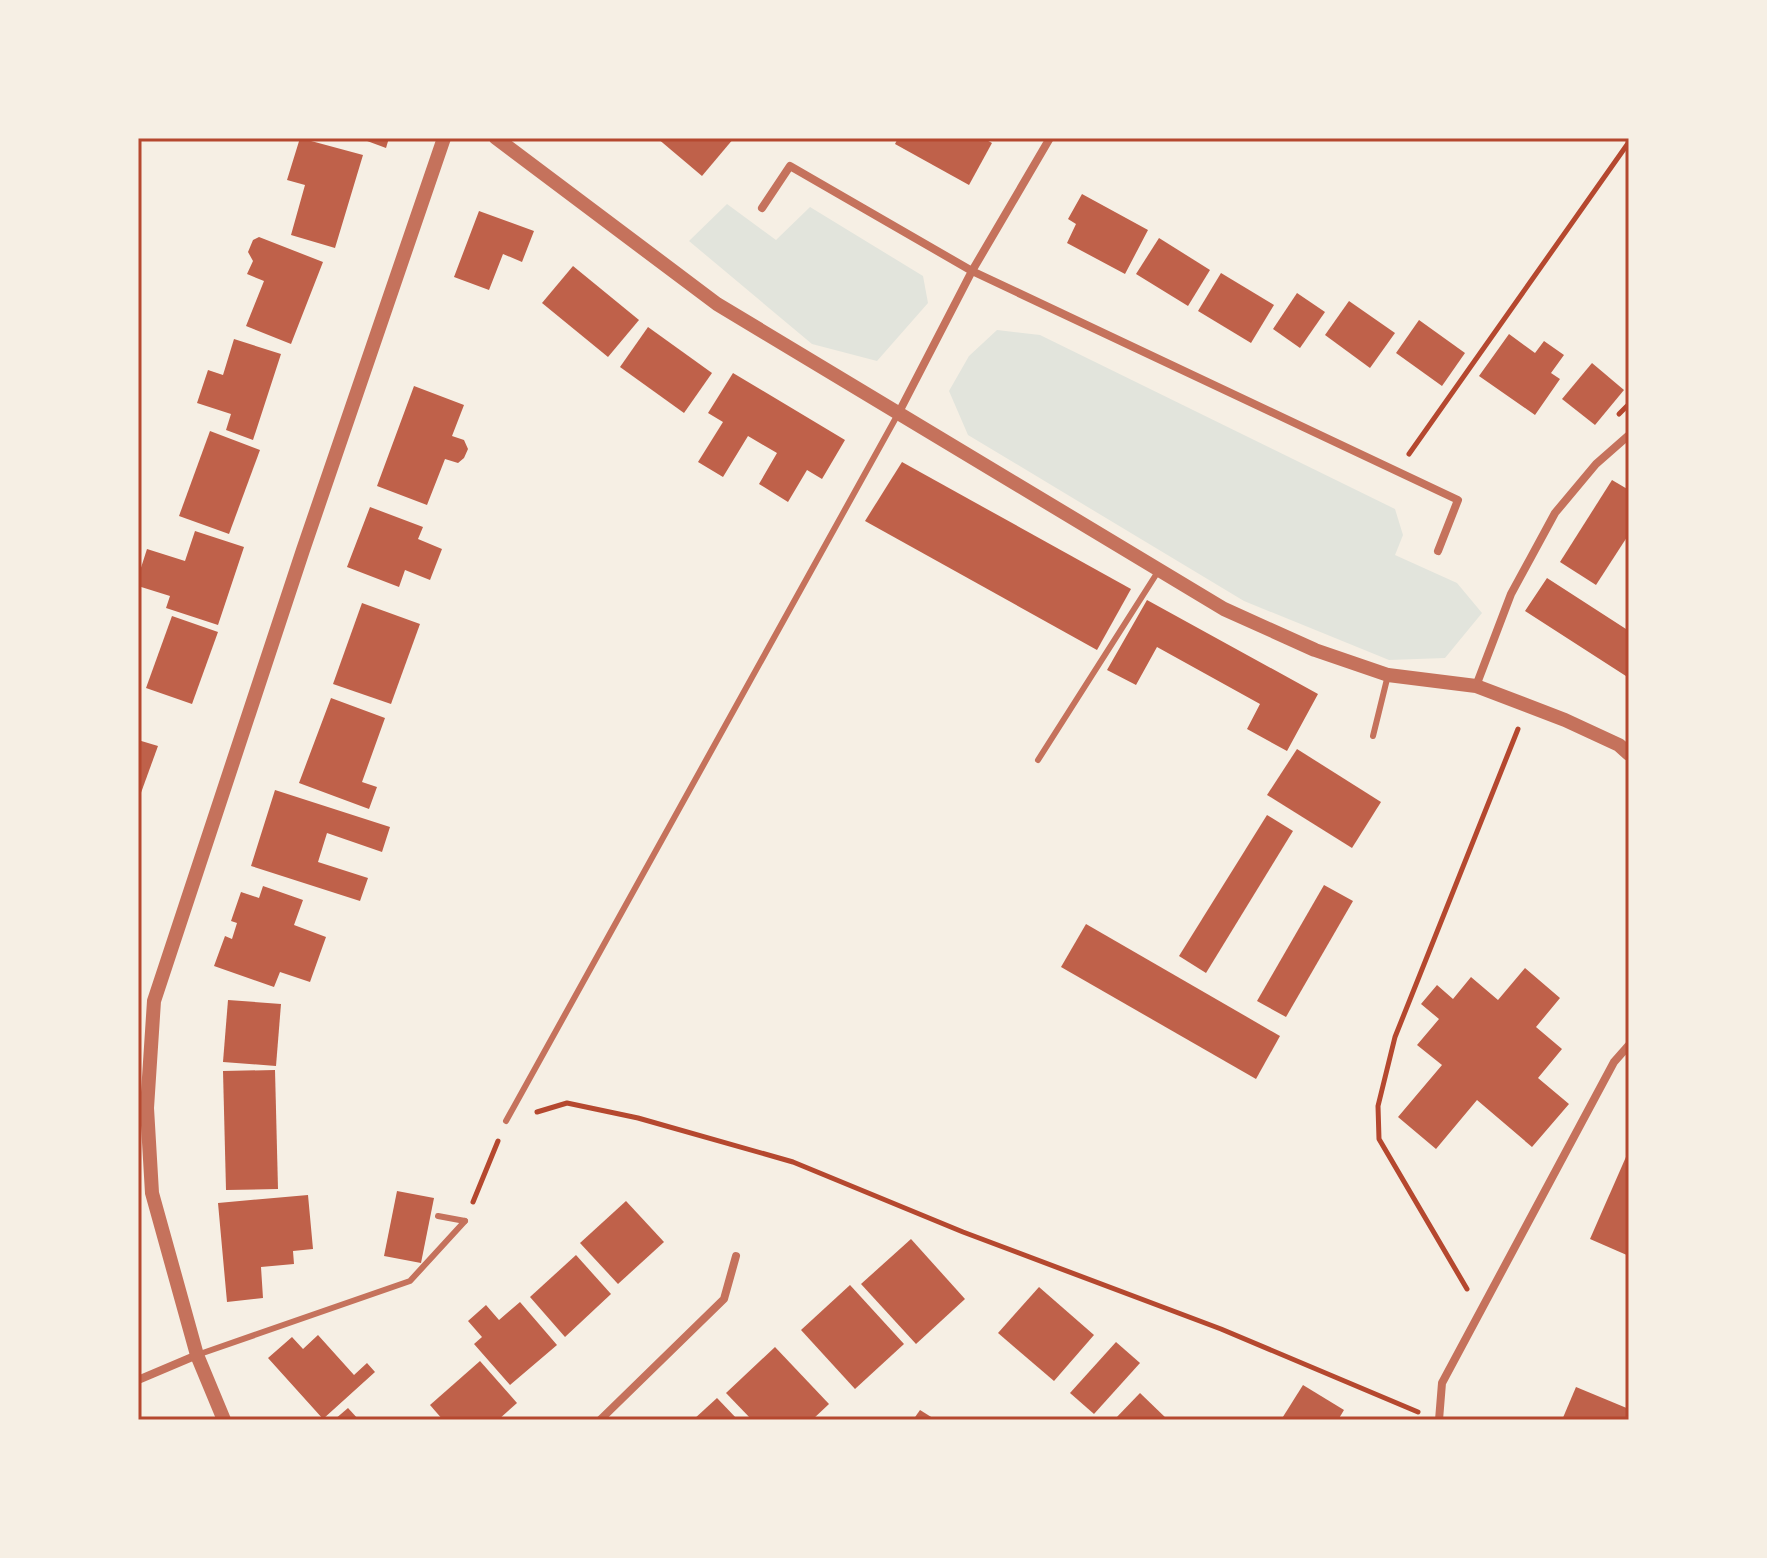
<svg xmlns="http://www.w3.org/2000/svg" width="1767" height="1558" font-family="Literata,serif">
  <style>
    .green { fill: #e2e4dc }
    .building { fill: #bf614a }
    .lines { fill: none; stroke-linecap: round; stroke-linejoin: round }
    .path { stroke: #b5482f; stroke-width: 5 }
    .service { stroke: #c5725c; stroke-width: 6 }
    .minor { stroke: #c5725c; stroke-width: 8 }
    .tertiary { stroke: #c5725c; stroke-width: 14 }
    .neatline { fill: none; stroke: #b5482f; stroke-width: 3 }
  </style>
  <rect width="100%" height="100%" fill="#f6efe4"/>
  <g class="green">
    <path d="M 727,204 L 776,240 L 810,207 L 923,276 L 928,303 L 877,361 L 812,344 L 689,241 Z"/>
    <path d="M 997,330 L 1040,335 L 1395,509 L 1403,535 L 1395,555 L 1457,583 L 1482,613 L 1445,658 L 1389,660 L 1244,601 L 968,435 L 949,391 L 969,356 Z"/>
  </g>
  <g class="building">
    <path d="M 300,138 L 363,155 L 335,248 L 291,235 L 305,185 L 287,180 Z"/>
    <path d="M 359,138 L 389,138 L 386,148 Z"/>
    <path d="M 657,138 L 734,138 L 702,176 Z"/>
    <path d="M 898,138 L 983,138 L 992,143 L 969,185 L 895,144 Z"/>
    <path d="M 1082,194 L 1148,230 L 1125,274 L 1067,243 L 1076,224 L 1068,219 Z"/>
    <path d="M 479,211 L 534,231 L 522,262 L 503,254 L 489,290 L 454,277 Z"/>
    <path d="M 259,237 L 323,262 L 291,344 L 246,326 L 264,281 L 247,274 L 253,261 L 248,252 L 253,240 Z"/>
    <path d="M 1159,238 L 1210,270 L 1188,306 L 1136,274 Z"/>
    <path d="M 573,266 L 639,320 L 608,357 L 542,303 Z"/>
    <path d="M 1221,273 L 1274,305 L 1251,343 L 1198,311 Z"/>
    <path d="M 1297,293 L 1325,312 L 1300,348 L 1273,329 Z"/>
    <path d="M 1349,301 L 1395,333 L 1370,368 L 1325,335 Z"/>
    <path d="M 1419,320 L 1465,353 L 1442,386 L 1396,353 Z"/>
    <path d="M 648,327 L 712,373 L 684,413 L 620,367 Z"/>
    <path d="M 1509,334 L 1535,353 L 1544,341 L 1564,355 L 1551,373 L 1560,379 L 1535,415 L 1479,376 Z"/>
    <path d="M 234,339 L 281,354 L 253,440 L 226,430 L 231,414 L 197,403 L 208,370 L 223,375 Z"/>
    <path d="M 1592,363 L 1624,390 L 1595,425 L 1562,399 Z"/>
    <path d="M 733,373 L 845,440 L 822,479 L 807,470 L 788,502 L 759,484 L 777,453 L 748,436 L 723,477 L 698,462 L 723,422 L 708,413 Z"/>
    <path d="M 414,386 L 464,405 L 452,436 L 464,440 L 468,449 L 464,458 L 458,463 L 445,459 L 427,505 L 377,486 Z"/>
    <path d="M 210,431 L 260,450 L 229,534 L 179,516 Z"/>
    <path d="M 902,462 L 1131,589 L 1097,650 L 865,521 Z"/>
    <path d="M 1612,480 L 1629,490 L 1629,534 L 1596,585 L 1560,562 Z"/>
    <path d="M 370,507 L 423,527 L 418,539 L 442,549 L 430,580 L 405,570 L 399,587 L 347,567 Z"/>
    <path d="M 195,531 L 244,547 L 218,625 L 166,608 L 170,596 L 138,586 L 138,577 L 147,549 L 185,561 Z"/>
    <path d="M 1547,578 L 1626,629 L 1629,624 L 1629,678 L 1525,611 Z"/>
    <path d="M 1147,600 L 1318,694 L 1287,751 L 1247,729 L 1260,704 L 1157,647 L 1136,685 L 1107,670 Z"/>
    <path d="M 362,603 L 420,624 L 391,704 L 333,684 Z"/>
    <path d="M 172,616 L 218,632 L 192,704 L 146,688 Z"/>
    <path d="M 331,698 L 385,718 L 362,782 L 377,787 L 369,809 L 299,783 Z"/>
    <path d="M 138,740 L 158,746 L 138,801 Z"/>
    <path d="M 1297,749 L 1381,802 L 1352,848 L 1267,795 Z"/>
    <path d="M 275,790 L 390,827 L 382,852 L 327,833 L 318,862 L 368,878 L 360,901 L 251,866 Z"/>
    <path d="M 1267,815 L 1293,831 L 1206,973 L 1179,956 Z"/>
    <path d="M 1324,885 L 1353,901 L 1286,1017 L 1257,1001 Z"/>
    <path d="M 263,886 L 303,900 L 294,925 L 326,937 L 310,982 L 280,972 L 274,987 L 214,966 L 225,936 L 232,939 L 237,923 L 231,921 L 241,892 L 259,898 Z"/>
    <path d="M 1086,924 L 1280,1036 L 1256,1079 L 1061,967 Z"/>
    <path d="M 1525,968 L 1560,998 L 1536,1027 L 1562,1049 L 1538,1078 L 1569,1104 L 1532,1147 L 1477,1100 L 1436,1149 L 1398,1117 L 1442,1065 L 1417,1045 L 1439,1019 L 1421,1004 L 1437,985 L 1453,999 L 1471,977 L 1498,1000 Z"/>
    <path d="M 228,1000 L 281,1004 L 276,1066 L 223,1062 Z"/>
    <path d="M 275,1070 L 278,1189 L 226,1190 L 223,1071 Z"/>
    <path d="M 1629,1150 L 1629,1256 L 1590,1239 Z"/>
    <path d="M 397,1191 L 434,1198 L 421,1263 L 384,1256 Z"/>
    <path d="M 308,1195 L 313,1249 L 293,1251 L 294,1264 L 261,1267 L 263,1298 L 227,1302 L 218,1203 Z"/>
    <path d="M 626,1201 L 664,1242 L 618,1284 L 580,1243 Z"/>
    <path d="M 911,1239 L 965,1299 L 916,1344 L 861,1284 Z"/>
    <path d="M 576,1255 L 611,1294 L 565,1337 L 530,1297 Z"/>
    <path d="M 850,1285 L 904,1344 L 855,1389 L 801,1330 Z"/>
    <path d="M 1039,1287 L 1094,1335 L 1054,1381 L 998,1333 Z"/>
    <path d="M 520,1302 L 557,1345 L 510,1385 L 474,1344 L 482,1337 L 468,1321 L 486,1305 L 499,1320 Z"/>
    <path d="M 318,1335 L 354,1375 L 367,1363 L 375,1372 L 323,1419 L 268,1358 L 292,1337 L 303,1349 Z"/>
    <path d="M 1116,1342 L 1140,1363 L 1094,1414 L 1070,1393 Z"/>
    <path d="M 775,1347 L 829,1404 L 812,1420 L 752,1420 L 726,1393 Z"/>
    <path d="M 480,1361 L 517,1403 L 498,1420 L 443,1420 L 430,1405 Z"/>
    <path d="M 1303,1385 L 1344,1410 L 1338,1420 L 1281,1420 Z"/>
    <path d="M 1576,1387 L 1629,1409 L 1629,1420 L 1562,1420 Z"/>
    <path d="M 1140,1393 L 1168,1420 L 1114,1420 Z"/>
    <path d="M 717,1398 L 738,1420 L 693,1420 Z"/>
    <path d="M 348,1408 L 359,1420 L 334,1420 Z"/>
    <path d="M 920,1410 L 936,1420 L 913,1420 Z"/>
  </g>
  <g class="lines">
    <g class="path">
      <path d="M 1619,414 L 1629,404"/>
      <path d="M 1409,454 L 1629,142"/>
      <path d="M 537,1112 L 567,1103 L 638,1118 L 793,1162 L 963,1232 L 1221,1329 L 1418,1412"/>
      <path d="M 473,1202 L 498,1141"/>
      <path d="M 1467,1289 L 1379,1139 L 1378,1106 L 1395,1037 L 1518,729"/>
    </g>
    <g class="service">
      <path d="M 1373,736 L 1388,675"/>
      <path d="M 1038,760 L 1159,570"/>
      <path d="M 506,1121 L 898,414"/>
      <path d="M 438,1216 L 465,1221"/>
      <path d="M 197,1355 L 410,1281 L 465,1221"/>
    </g>
    <g class="minor">
      <path d="M 762,208 L 790,166 L 972,271 L 1458,500 L 1438,551"/>
      <path d="M 898,414 L 972,271 L 1050,138"/>
      <path d="M 1476,686 L 1511,594 L 1555,513 L 1596,464 L 1629,435"/>
      <path d="M 138,1380 L 197,1355"/>
      <path d="M 600,1420 L 724,1299 L 736,1256"/>
      <path d="M 1439,1420 L 1442,1383 L 1614,1062 L 1629,1045"/>
    </g>
    <g class="tertiary">
      <path d="M 496,138 L 717,304 L 1224,609 L 1315,650 L 1388,675 L 1476,686 L 1565,720 L 1619,745 L 1629,754"/>
      <path d="M 224,1420 L 197,1355 L 152,1193 L 147,1108 L 154,1001 L 303,550 L 444,138"/>
    </g>
  </g>
  <rect width="1767" height="1558" fill="none" stroke="#f6efe4" stroke-width="280"/>
  <rect x="140" y="140" width="1487" height="1278" class="neatline"/>
</svg>
